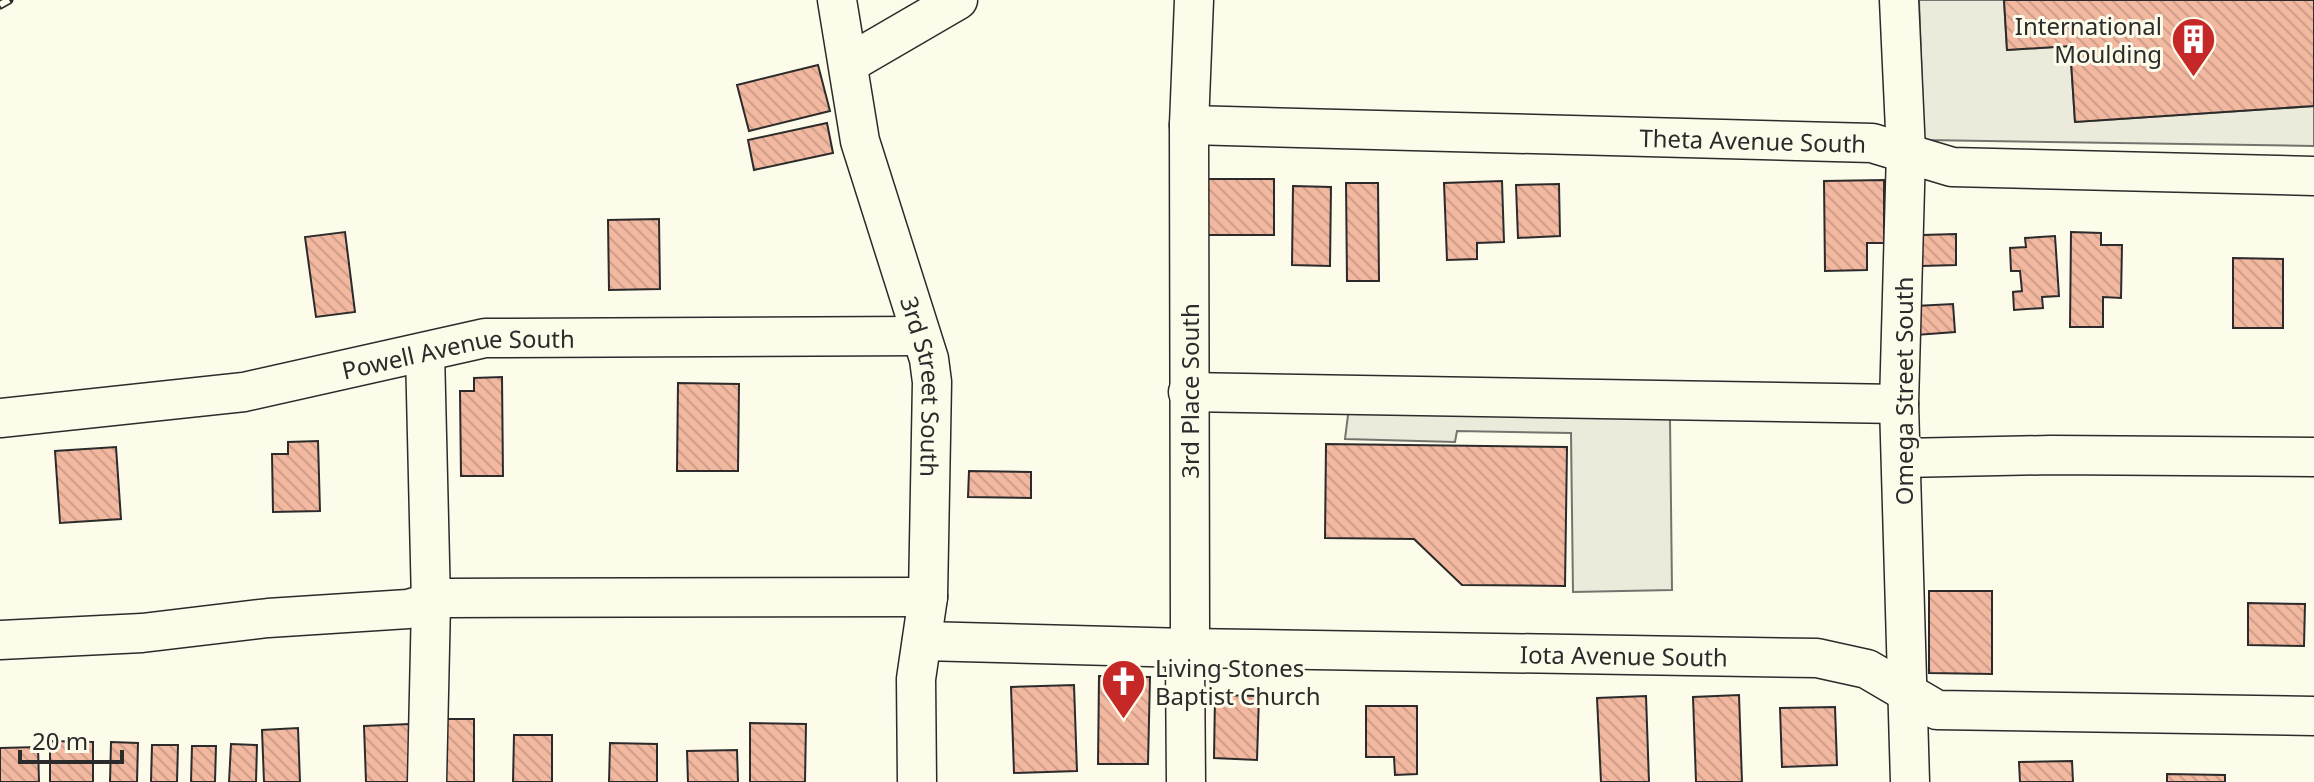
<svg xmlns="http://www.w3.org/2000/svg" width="2314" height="782" font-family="'Noto Sans',sans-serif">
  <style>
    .parking { fill: #eceadb; stroke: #74746e; stroke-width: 2 }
    .building { fill: url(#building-back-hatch); stroke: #2b2b2b; stroke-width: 2 }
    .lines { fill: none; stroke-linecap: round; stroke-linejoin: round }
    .minor-casing { stroke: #2b2b2b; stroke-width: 41 }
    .minor { stroke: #fdfbea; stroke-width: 38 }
    .rail-casing { stroke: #2b2b2b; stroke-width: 9 }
    .rail { stroke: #fdfbea; stroke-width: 6; stroke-dasharray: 18; stroke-linecap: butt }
    .labels { text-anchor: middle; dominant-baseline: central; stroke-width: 6; stroke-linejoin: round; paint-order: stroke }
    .poi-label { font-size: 24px; fill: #2b2b2b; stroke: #fdfbea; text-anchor: end }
    .street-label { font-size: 24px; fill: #2b2b2b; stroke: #fdfbea }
  </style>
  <defs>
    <pattern id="building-back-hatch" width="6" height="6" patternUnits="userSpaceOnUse" patternTransform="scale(2)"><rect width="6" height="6" fill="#f2b8a0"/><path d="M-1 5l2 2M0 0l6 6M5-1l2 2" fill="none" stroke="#d09e8a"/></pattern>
  </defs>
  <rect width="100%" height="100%" fill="#fdfbea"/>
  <g class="parking">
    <path d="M 1919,0 L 2004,0 L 2007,50 L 2070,46 L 2075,122 L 2314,106 L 2314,146 L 1924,140 Z"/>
    <path d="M 1352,383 L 1670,419 L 1672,590 L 1573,592 L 1571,433 L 1457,431 L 1455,442 L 1345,439 Z"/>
  </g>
  <g class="building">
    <path d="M 2004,0 L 2314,0 L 2314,106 L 2075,122 L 2070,46 L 2007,50 Z"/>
    <path d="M 818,65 L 830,111 L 749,131 L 737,85 Z"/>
    <path d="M 827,123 L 833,153 L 754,170 L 748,140 Z"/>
    <path d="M 1206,179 L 1274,179 L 1274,235 L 1205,235 Z"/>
    <path d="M 1884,180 L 1884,243 L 1867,243 L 1867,270 L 1825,271 L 1824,181 Z"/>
    <path d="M 1502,181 L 1504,242 L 1477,243 L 1477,259 L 1447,260 L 1444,183 Z"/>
    <path d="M 1346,183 L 1378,183 L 1379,281 L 1347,281 Z"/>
    <path d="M 1559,184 L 1560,236 L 1518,238 L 1516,185 Z"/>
    <path d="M 1293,186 L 1331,187 L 1330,266 L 1292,265 Z"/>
    <path d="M 659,219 L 660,289 L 609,290 L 608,220 Z"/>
    <path d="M 345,232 L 355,312 L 316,317 L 305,237 Z"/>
    <path d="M 2071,232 L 2101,233 L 2101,245 L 2122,245 L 2121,298 L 2103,297 L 2103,327 L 2070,327 Z"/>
    <path d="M 1956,234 L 1956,265 L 1922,266 L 1922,235 Z"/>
    <path d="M 2055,236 L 2059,296 L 2042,297 L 2043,308 L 2014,310 L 2013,292 L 2022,291 L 2020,271 L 2011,271 L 2010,248 L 2026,247 L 2025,238 Z"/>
    <path d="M 2233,258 L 2283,259 L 2283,328 L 2233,328 Z"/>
    <path d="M 1953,304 L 1955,332 L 1916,335 L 1915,306 Z"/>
    <path d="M 502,377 L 503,476 L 461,476 L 460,391 L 474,391 L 474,378 Z"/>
    <path d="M 678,383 L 739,384 L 738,471 L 677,471 Z"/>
    <path d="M 318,441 L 320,511 L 273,512 L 272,454 L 288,454 L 288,442 Z"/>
    <path d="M 1326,444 L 1567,447 L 1565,586 L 1462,585 L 1414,539 L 1325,538 Z"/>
    <path d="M 116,447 L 121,519 L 60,523 L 55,451 Z"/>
    <path d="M 969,471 L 1031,472 L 1031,498 L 968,497 Z"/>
    <path d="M 1929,591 L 1992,591 L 1992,674 L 1929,673 Z"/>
    <path d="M 2248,603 L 2305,604 L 2304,646 L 2248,645 Z"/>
    <path d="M 1099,676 L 1150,677 L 1148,764 L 1098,764 Z"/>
    <path d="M 1074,685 L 1077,771 L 1014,773 L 1011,687 Z"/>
    <path d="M 1215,695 L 1259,696 L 1257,760 L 1214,758 Z"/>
    <path d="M 1739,695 L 1742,782 L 1696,782 L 1693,697 Z"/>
    <path d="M 1646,696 L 1649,782 L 1601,782 L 1597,698 Z"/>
    <path d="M 1366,706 L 1417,706 L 1417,774 L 1395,775 L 1394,757 L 1366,757 Z"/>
    <path d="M 1835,707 L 1837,765 L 1782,767 L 1780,708 Z"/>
    <path d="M 440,719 L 474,719 L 474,782 L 439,782 Z"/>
    <path d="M 750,723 L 806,724 L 805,782 L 750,782 Z"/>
    <path d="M 409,724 L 412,782 L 366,782 L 364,726 Z"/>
    <path d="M 298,728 L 300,782 L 264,782 L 262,730 Z"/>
    <path d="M 514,735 L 552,735 L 552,782 L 513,782 Z"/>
    <path d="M 50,741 L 93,742 L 93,782 L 50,782 Z"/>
    <path d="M 111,742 L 138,743 L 137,782 L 110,782 Z"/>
    <path d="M 610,743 L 657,744 L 657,782 L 609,782 Z"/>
    <path d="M 231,744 L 257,745 L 256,782 L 229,782 Z"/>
    <path d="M 152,745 L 178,745 L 177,782 L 151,782 Z"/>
    <path d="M 192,746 L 216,746 L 215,782 L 191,782 Z"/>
    <path d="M 38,747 L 39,782 L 0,782 L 0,748 Z"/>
    <path d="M 737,750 L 738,782 L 688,782 L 687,751 Z"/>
    <path d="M 2072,761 L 2073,782 L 2020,782 L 2019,762 Z"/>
    <path d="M 2167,774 L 2225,775 L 2225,782 L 2167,782 Z"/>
  </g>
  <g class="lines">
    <defs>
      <g id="minor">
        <path id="s1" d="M 837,0 L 860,141 L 929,359 L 932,382 L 928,597 L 916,679 L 917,782"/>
        <path d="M 1899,0 L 1906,152 L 1899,404 L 1910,782"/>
        <path d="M 848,64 L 958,0"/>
        <path id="s2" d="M 1189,125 L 1872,143 L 1952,167 L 2314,176"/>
        <path d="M 425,352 L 431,603 L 427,782"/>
        <path d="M 1188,392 L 1899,404"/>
        <path id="s3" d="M 0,418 L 244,392 L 485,338 L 920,336"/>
        <path d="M 1902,458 L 2051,455 L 2314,457"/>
        <path d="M 0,640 L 142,633 L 268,618 L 408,609 L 447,598 L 928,597"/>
        <path id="s4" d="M 922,641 L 1187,648 L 1817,658 L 1867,669 L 1937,710 L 2314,716"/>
        <path d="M 1186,782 L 1185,661 L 1190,636 L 1189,125 L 1194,0"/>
      </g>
    </defs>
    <use href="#minor" class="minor-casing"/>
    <use href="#minor" class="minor"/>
    <defs>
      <path id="rail" d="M 0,5 L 9,0"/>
    </defs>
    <use href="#rail" class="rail-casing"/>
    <use href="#rail" class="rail"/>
  </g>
  <defs>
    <symbol id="building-pin" viewBox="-11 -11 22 30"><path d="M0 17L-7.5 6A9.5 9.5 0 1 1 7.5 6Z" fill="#c62828" stroke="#fdfbea"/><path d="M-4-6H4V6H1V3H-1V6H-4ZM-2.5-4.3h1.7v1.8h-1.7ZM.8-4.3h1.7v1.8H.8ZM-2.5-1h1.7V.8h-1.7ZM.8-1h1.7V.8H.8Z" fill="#fff"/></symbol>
    <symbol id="church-pin" viewBox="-11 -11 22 30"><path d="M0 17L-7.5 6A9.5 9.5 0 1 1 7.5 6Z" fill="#c62828" stroke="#fdfbea"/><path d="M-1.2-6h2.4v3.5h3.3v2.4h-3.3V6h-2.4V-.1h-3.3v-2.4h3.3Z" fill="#fff"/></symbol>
  </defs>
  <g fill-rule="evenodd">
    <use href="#building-pin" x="2168" y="14" width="51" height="69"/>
    <use href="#church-pin" x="1098" y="656" width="51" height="69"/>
  </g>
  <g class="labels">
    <g class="poi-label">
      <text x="2162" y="25">International<tspan x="2162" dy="28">Moulding</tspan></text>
      <text x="1155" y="667" text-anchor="start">Living Stones<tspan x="1155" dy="28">Baptist Church</tspan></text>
    </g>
    <g class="street-label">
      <text stroke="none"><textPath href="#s2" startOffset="564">Theta Avenue South</textPath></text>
      <text stroke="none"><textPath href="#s3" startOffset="464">Powell Avenue South</textPath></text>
      <text stroke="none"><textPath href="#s1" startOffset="398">3rd Street South</textPath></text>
      <text transform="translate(1189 391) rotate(-90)">3rd Place South</text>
      <text transform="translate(1903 391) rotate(-90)">Omega Street South</text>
      <text stroke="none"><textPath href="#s4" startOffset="702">Iota Avenue South</textPath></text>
    </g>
  </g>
  <path d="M20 750v12h102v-12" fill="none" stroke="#2b2b2b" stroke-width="4"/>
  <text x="32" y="750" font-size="24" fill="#2b2b2b" stroke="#fdfbea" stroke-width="6" paint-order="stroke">20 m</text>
</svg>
